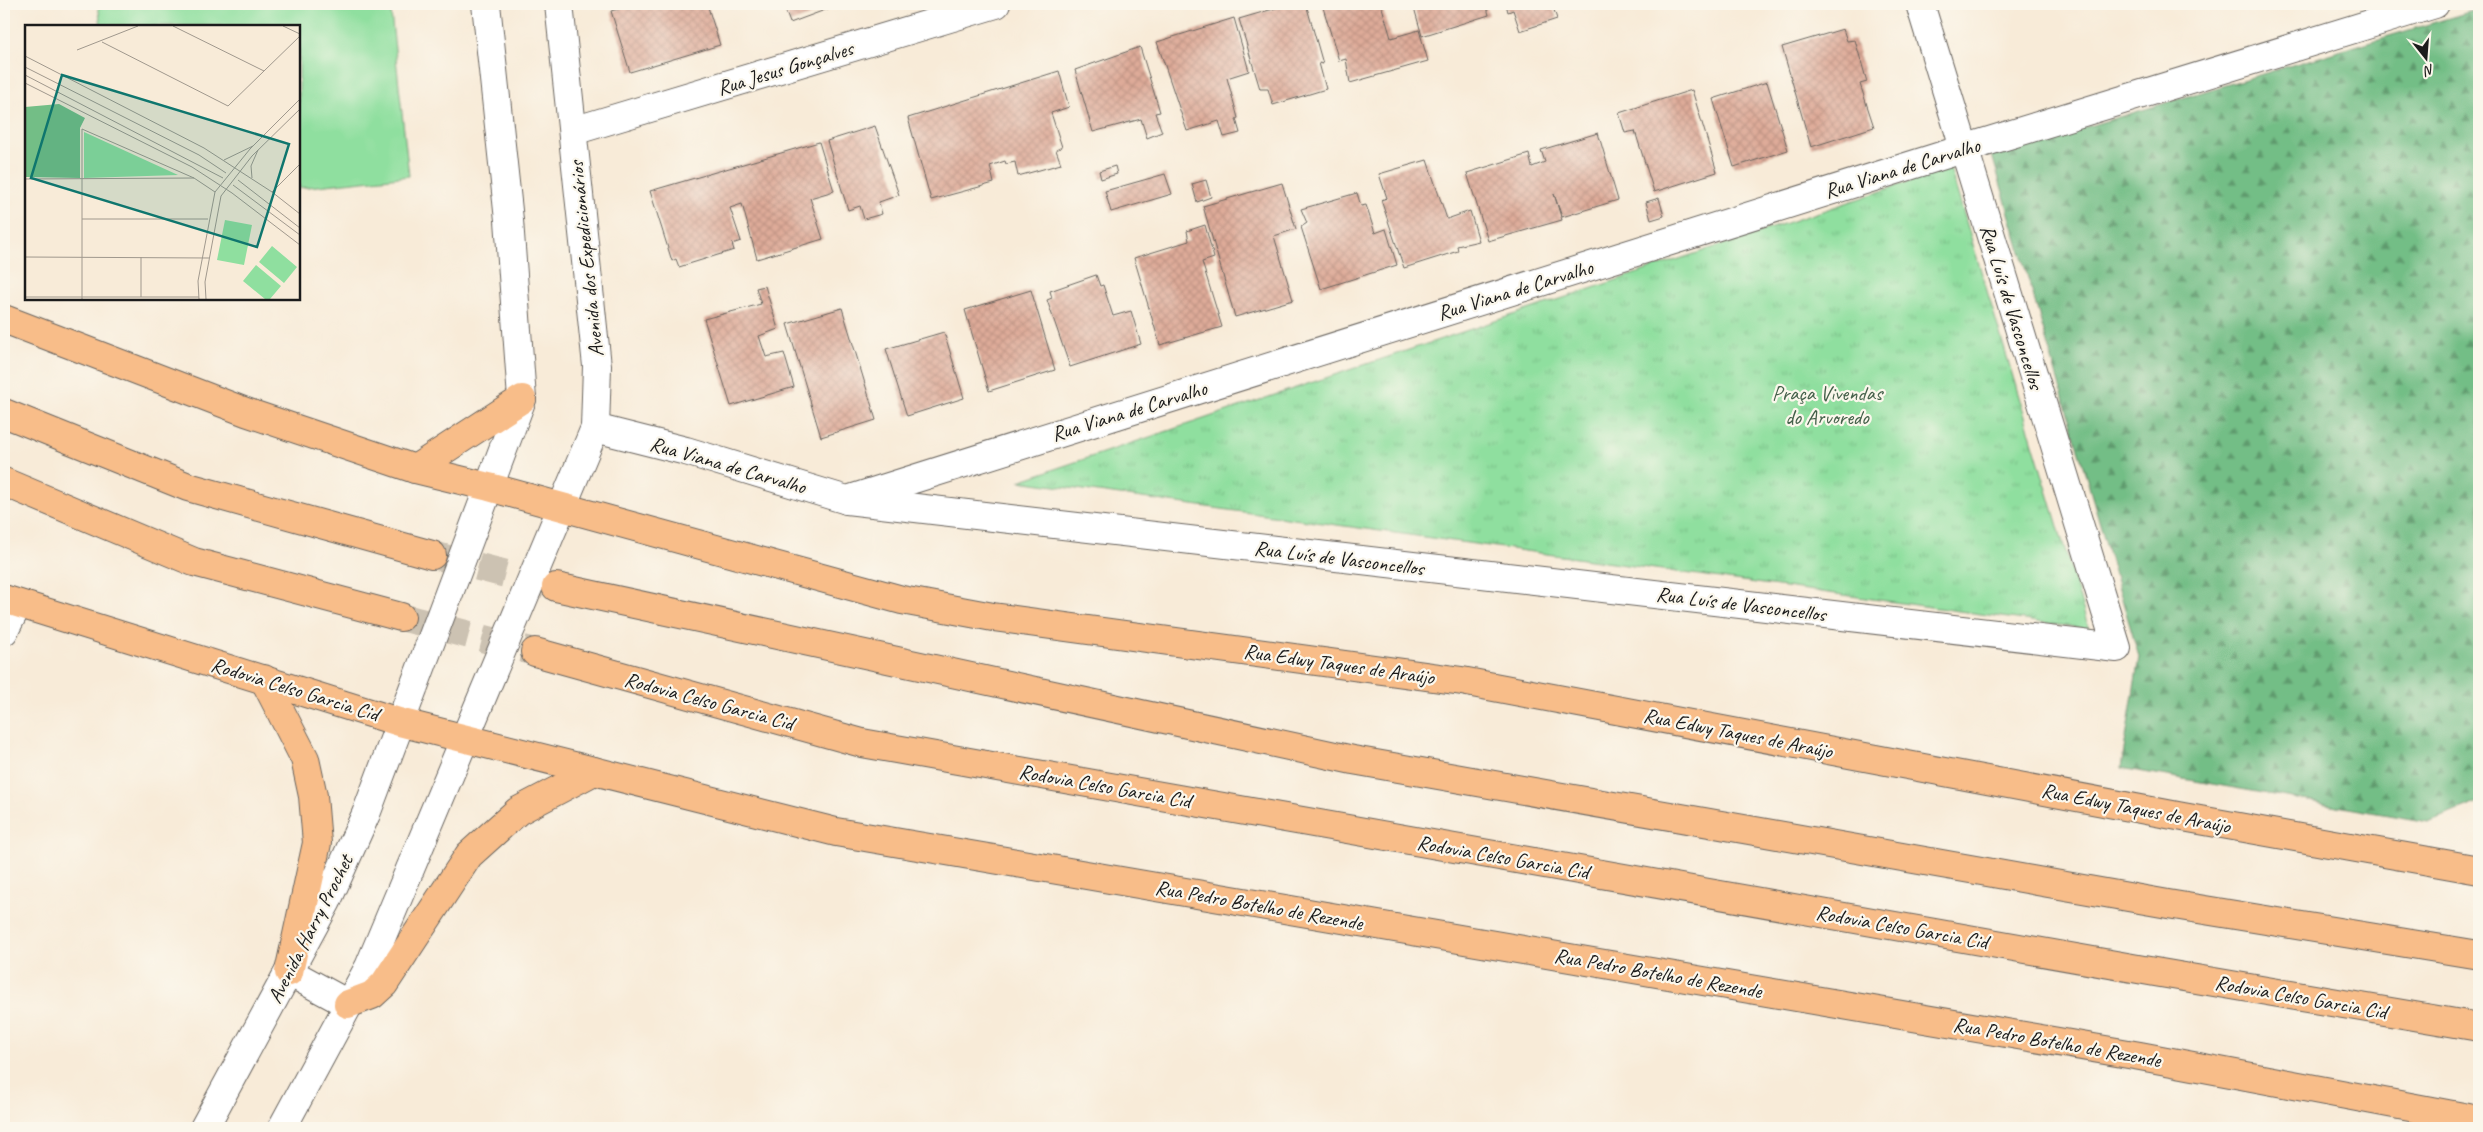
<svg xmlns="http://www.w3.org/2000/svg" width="2483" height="1132" font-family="Caveat,sans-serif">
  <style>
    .grass { fill: #8fdf9f; stroke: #567e5e }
    .forest { fill: url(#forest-firs); stroke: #486d51 }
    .park { fill: url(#park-tufts); stroke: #567e5e }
    .building { fill: url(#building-cross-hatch) }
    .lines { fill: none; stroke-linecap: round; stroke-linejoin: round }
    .highway-tunnel { stroke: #ccc2b2; stroke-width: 28; stroke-dasharray: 28 14; stroke-linecap: butt }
    .minor-casing { stroke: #69645e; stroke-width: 30 }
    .major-casing { stroke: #69645e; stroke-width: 30 }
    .highway-casing { stroke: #69645e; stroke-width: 30 }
    .minor { stroke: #fff; stroke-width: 28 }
    .major { stroke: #f8bd89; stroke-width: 28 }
    .highway { stroke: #f8bd89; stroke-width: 28 }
    .labels { text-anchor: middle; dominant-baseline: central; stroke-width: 4.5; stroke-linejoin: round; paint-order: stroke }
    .street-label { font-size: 21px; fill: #1c1c1c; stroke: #fbf7ec }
    .park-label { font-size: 21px; fill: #44604a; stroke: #fbf7ec }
    .inset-road { fill: none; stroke: #a0988d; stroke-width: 1 }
    .view { fill: #0f766e; fill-opacity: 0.15; stroke: #0f766e; stroke-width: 2.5 }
    .inset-edge { fill: none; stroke: #1c1c1c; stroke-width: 2.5 }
  </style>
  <defs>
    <pattern id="forest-firs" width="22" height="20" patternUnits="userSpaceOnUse" patternTransform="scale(1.25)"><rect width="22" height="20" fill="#73be86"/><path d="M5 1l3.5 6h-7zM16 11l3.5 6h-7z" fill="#5e9a6d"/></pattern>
    <pattern id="park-tufts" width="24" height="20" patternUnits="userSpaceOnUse" patternTransform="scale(1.25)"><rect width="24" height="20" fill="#8fdf9f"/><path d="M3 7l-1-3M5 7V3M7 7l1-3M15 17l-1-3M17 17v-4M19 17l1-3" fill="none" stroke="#7bbf88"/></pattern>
    <pattern id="building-cross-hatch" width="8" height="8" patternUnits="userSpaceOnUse" patternTransform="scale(1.25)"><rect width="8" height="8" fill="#deab99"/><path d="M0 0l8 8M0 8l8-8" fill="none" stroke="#be9383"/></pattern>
  </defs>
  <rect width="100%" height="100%" fill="#fbf7ec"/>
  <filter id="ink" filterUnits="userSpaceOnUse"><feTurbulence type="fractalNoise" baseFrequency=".02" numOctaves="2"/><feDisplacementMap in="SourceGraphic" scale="10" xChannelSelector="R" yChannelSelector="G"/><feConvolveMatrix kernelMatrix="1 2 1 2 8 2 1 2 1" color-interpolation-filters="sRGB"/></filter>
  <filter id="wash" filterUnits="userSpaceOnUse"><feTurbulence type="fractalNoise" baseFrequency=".0096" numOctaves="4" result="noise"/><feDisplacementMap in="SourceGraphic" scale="20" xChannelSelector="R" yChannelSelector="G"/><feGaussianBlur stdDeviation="1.12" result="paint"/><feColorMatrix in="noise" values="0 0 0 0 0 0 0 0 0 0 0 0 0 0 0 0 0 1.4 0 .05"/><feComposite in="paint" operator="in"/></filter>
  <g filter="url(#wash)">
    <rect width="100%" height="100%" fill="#f8ebd8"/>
    <path class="grass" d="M 98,4 L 390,4 L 409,176 L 299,188 L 299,26 L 101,26 Z"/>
    <path class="forest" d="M 2479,9 L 2479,802 L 2428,822 L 2121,768 L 2139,657 L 1992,155 Z"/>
    <path class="park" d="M 1950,168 L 2089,629 L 1019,481 Z"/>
    <g id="blocks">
      <g class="building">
        <path d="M 635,4 L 707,4 L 720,45 L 630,72 L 611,11 Z"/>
        <path d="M 783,4 L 841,4 L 790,23 Z"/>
        <path d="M 1290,4 L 1306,4 L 1323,64 L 1319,63 L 1326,89 L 1273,105 L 1268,89 L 1260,89 L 1239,19 Z"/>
        <path d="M 1322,4 L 1381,4 L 1391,38 L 1419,30 L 1428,61 L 1350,83 L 1346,59 L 1339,61 Z"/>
        <path d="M 1413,4 L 1486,4 L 1489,15 L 1422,36 Z"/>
        <path d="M 1506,4 L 1552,4 L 1557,19 L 1520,31 L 1513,10 L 1508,12 Z"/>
        <path d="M 1234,18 L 1249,71 L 1227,78 L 1238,118 L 1236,119 L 1240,133 L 1224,137 L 1219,121 L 1187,131 L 1157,42 Z"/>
        <path d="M 1843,29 L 1847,41 L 1855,40 L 1867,82 L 1860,84 L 1874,127 L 1811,147 L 1782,47 Z"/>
        <path d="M 1140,47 L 1160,112 L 1155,113 L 1162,132 L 1147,138 L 1141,119 L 1093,132 L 1075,70 Z"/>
        <path d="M 1059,71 L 1069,107 L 1051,113 L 1062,147 L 1056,150 L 1061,164 L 1018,176 L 1015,162 L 1006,164 L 1005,161 L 990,166 L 994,183 L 931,200 L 908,118 Z"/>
        <path d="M 1767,82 L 1788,150 L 1734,167 L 1713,99 Z"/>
        <path d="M 1692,90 L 1717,172 L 1654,192 L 1635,131 L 1625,133 L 1619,113 Z"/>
        <path d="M 875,126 L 899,195 L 879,202 L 882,214 L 864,219 L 860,206 L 848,210 L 827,141 Z"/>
        <path d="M 1598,133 L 1618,200 L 1562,217 L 1554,194 L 1562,220 L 1488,241 L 1467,173 L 1529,154 L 1532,167 L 1545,162 L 1541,150 Z"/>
        <path d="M 819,142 L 834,191 L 810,198 L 823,239 L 757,259 L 742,204 L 730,208 L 741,241 L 732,244 L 734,250 L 679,267 L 676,259 L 672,261 L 650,191 Z"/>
        <path d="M 1427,160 L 1447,219 L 1470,211 L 1479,241 L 1457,246 L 1458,251 L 1404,268 L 1381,200 L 1387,198 L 1379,174 Z"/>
        <path d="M 1115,166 L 1117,174 L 1101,179 L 1099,171 Z"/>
        <path d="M 1165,174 L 1172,194 L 1111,212 L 1105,191 Z"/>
        <path d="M 1206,180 L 1211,197 L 1197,202 L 1192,184 Z"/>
        <path d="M 1282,183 L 1296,229 L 1274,236 L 1293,300 L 1235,317 L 1203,206 Z"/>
        <path d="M 1357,193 L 1361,206 L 1366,205 L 1375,233 L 1386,229 L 1397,265 L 1321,289 L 1301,227 L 1307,223 L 1301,209 Z"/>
        <path d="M 1659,198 L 1664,216 L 1651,220 L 1646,202 Z"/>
        <path d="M 1205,225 L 1214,258 L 1202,262 L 1222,327 L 1160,345 L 1134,258 L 1189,241 L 1187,231 Z"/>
        <path d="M 1096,275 L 1100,286 L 1103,285 L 1113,316 L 1131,311 L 1141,344 L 1070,367 L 1047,300 L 1052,298 L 1050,291 Z"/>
        <path d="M 765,286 L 778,329 L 759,336 L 766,357 L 784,353 L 794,387 L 731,406 L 704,319 L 761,304 L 756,288 Z"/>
        <path d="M 1031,290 L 1055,370 L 989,391 L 965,310 Z"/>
        <path d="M 842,308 L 876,420 L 821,437 L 787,324 Z"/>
        <path d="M 944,332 L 964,398 L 907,416 L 886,349 Z"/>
      </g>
    </g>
  </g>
  <g filter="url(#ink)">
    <use href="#blocks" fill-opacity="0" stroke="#69645e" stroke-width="1"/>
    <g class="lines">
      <g class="highway-tunnel">
        <path d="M 437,556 L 552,586"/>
        <path d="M 401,617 L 535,652"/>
      </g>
      <defs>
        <g id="minor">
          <path d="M 573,131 L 996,4"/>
          <path d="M 595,428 L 686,451 L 847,500 L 1963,149 L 2435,4"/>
          <path d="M 847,500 L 2117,648 L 1920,4"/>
          <path d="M 4,631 L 18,604"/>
          <path d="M 289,972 L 348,1004"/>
          <path d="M 204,1128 L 327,901 L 366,814 L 522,399 L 509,220 L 486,4"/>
          <path d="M 282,1128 L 369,967 L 595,428 L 597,366 L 559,4"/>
        </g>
        <g id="major">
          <path d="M 4,319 L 246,412 L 415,469 L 489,487 L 902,600 L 993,617 L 1462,681 L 2183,817 L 2479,870"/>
          <path d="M 415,469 L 522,399"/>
          <path d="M 4,599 L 399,722 L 836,832 L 2140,1056 L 2479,1120"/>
          <path d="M 264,679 L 305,759 L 313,796 L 317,843 L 289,972"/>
          <path d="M 348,1004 L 372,995 L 384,984 L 469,855 L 518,811 L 594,771"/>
        </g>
        <g id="highway">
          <path d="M 4,413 L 188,487 L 432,555"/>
          <path d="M 4,482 L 194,562 L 401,617"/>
          <path d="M 556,587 L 1353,760 L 2168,904 L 2479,955"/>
          <path d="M 535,652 L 862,743 L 2155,972 L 2479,1027"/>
        </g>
      </defs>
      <use href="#minor" class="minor-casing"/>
      <use href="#major" class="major-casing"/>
      <use href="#highway" class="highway-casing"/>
      <use href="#minor" class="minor"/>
      <use href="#major" class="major"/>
      <use href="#highway" class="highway"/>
    </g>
  </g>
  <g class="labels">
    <g class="street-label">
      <text transform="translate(785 68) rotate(-17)">Rua Jesus Gonçalves</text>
      <text transform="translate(1902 168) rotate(-17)">Rua Viana de Carvalho</text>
      <text transform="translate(586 259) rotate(-96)">Avenida dos Expedicionários</text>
      <text transform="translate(1515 290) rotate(-17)">Rua Viana de Carvalho</text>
      <text transform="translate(2012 307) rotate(73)">Rua Luís de Vasconcellos</text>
      <text transform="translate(1129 411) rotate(-17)">Rua Viana de Carvalho</text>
      <text transform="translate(728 465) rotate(16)">Rua Viana de Carvalho</text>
      <text transform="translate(1339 558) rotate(7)">Rua Luís de Vasconcellos</text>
      <text transform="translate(1741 604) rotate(7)">Rua Luís de Vasconcellos</text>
      <text transform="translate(1339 664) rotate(8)">Rua Edwy Taques de Araújo</text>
      <text transform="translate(295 689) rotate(17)">Rodovia Celso Garcia Cid</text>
      <text transform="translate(709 701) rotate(15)">Rodovia Celso Garcia Cid</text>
      <text transform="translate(1738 733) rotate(11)">Rua Edwy Taques de Araújo</text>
      <text transform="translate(1105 786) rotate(10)">Rodovia Celso Garcia Cid</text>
      <text transform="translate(2136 808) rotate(11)">Rua Edwy Taques de Araújo</text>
      <text transform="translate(1503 857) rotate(10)">Rodovia Celso Garcia Cid</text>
      <text transform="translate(1259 905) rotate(10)">Rua Pedro Botelho de Rezende</text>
      <text transform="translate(1902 927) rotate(10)">Rodovia Celso Garcia Cid</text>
      <text transform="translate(310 929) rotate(-63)">Avenida Harry Prochet</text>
      <text transform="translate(1658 973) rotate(10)">Rua Pedro Botelho de Rezende</text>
      <text transform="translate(2301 997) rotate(10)">Rodovia Celso Garcia Cid</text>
      <text transform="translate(2057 1042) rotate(10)">Rua Pedro Botelho de Rezende</text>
    </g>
    <g class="park-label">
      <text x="1827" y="393">Praça Vivendas<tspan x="1827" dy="24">do Arvoredo</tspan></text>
    </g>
  </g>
  <g transform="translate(25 25)">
    <rect width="275" height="275" fill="#f8ebd8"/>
    <path d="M 200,195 L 227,200 L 219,240 L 192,235 ZM 247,221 L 272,242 L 259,258 L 234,237 ZM 231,240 L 256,261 L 245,274 L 240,274 L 218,256 Z" fill="#8fdf9f"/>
    <path d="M 34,79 L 60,93 L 55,103 L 55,153 L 0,152 L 0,82 Z" fill="#73be86"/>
    <path d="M 59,107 L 153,150 L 59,153 Z" fill="#8fdf9f"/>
    <path class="inset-road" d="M 148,1 L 239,46M 258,1 L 275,9M 77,17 L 203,81 L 275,11M 52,25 L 113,1M 0,31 L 179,123 L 247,167 L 275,189M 0,42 L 174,130 L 201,148M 0,50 L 198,153M 0,58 L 167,142 L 207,168 L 275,220M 199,135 L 228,121M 227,153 L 226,141 L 233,125M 0,154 L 169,153 L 190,167M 213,155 L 275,203M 208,160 L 275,210M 247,167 L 275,139M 57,194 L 183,194M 0,232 L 184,233M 116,232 L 116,272M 0,272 L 174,272M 57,274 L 57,104 L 169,153M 174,274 L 173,256 L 190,167 L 225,124 L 275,74M 181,274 L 180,257 L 196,171 L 227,131 L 275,84"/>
    <path class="view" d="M 37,50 L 264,119 L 232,222 L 6,153 Z"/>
    <rect width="275" height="275" class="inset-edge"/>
  </g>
  <rect width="2483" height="1132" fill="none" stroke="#fbf7ec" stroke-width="20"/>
  <g transform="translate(2426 58) rotate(163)" stroke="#fbf7ec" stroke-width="4" paint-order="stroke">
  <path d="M0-4L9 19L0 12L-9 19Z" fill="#1c1c1c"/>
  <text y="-8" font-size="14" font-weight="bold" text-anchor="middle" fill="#1c1c1c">N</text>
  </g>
</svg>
